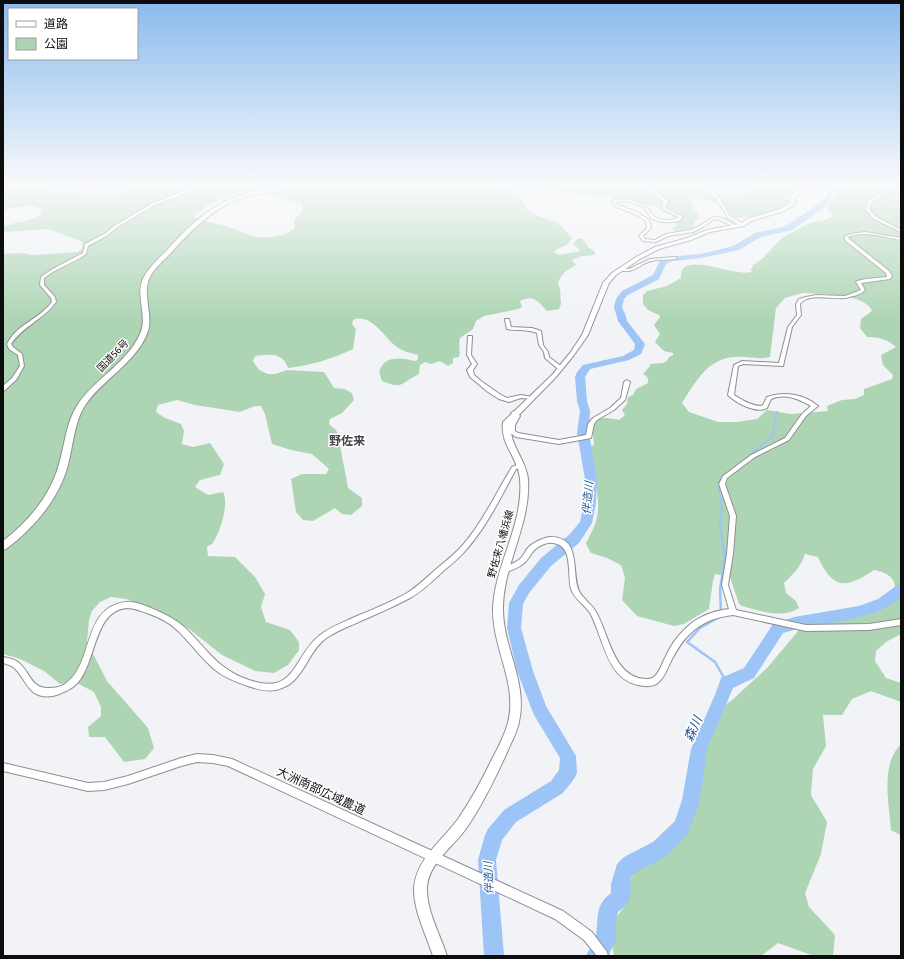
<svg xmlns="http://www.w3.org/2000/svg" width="904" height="959" font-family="'Fira Sans','Noto Sans JP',sans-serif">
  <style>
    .green { fill: #add5b4; fill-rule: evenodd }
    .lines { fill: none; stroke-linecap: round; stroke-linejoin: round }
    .stream-far1 { stroke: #9cc4f6; stroke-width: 2 }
    .stream { stroke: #9cc4f6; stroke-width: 2.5 }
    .river { fill: #9cc4f6; fill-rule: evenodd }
    .minor-casing { stroke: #8e8f92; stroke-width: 2 }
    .major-casing { stroke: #8e8f92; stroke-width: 2 }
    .highway-casing { stroke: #8e8f92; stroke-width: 2 }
    .minor { fill: #fff; fill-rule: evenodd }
    .major { fill: #fff; fill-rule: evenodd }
    .highway { fill: #fff; fill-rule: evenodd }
    .labels { text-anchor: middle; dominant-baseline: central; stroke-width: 3; stroke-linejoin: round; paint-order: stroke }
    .street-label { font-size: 10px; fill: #0d0d0e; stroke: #fff }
    .water-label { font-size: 11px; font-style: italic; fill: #255995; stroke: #fff }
    .quarter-label { font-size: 12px; font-weight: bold; fill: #48484c; stroke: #fff }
    .near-street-label { font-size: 12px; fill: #0d0d0e; stroke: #fff }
    .near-water-label { font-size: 13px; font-style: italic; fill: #255995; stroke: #fff }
  </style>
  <rect width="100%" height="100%" fill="#f2f3f7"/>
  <g class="green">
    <path d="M 3,185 L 35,185 L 47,191 L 58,192 L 118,194 L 130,185 L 499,185 C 503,190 509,188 514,191 C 520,195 523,204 527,210 L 538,216 L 558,223 L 572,238 L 567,245 L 555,250 L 555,253 L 559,255 L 580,251 L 577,247 L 573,244 L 576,240 L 580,238 L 583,239 L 588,247 L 595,252 L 595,255 L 582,256 L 572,260 L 576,265 L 566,271 L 560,278 L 558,283 L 560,289 L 561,304 L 559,309 L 547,311 C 538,301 533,294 520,301 L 522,307 L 518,309 L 484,316 L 476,321 L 473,329 L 460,338 C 458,345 461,350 459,357 L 453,358 L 453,363 L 448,366 L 440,361 L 431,364 L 425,362 L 420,365 L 419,374 C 400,383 404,390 382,381 L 379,372 C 385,354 400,358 416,361 L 418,359 L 418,355 C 412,353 405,352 400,349 C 385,341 373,312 353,320 L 352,324 L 356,329 L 353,349 C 332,359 312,365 288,368 C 283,352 269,354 255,356 L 253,361 L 259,370 L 268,374 L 275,374 L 287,370 L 324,372 L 334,388 L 344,389 L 352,393 L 354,400 L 342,413 L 330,419 L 329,424 L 336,430 L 338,435 L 348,488 L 362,498 L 362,506 L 351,515 L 342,514 L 335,508 L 313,521 L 303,520 L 296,512 L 291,479 L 302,474 L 326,474 L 329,469 L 312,454 L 291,450 L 272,444 L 265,414 L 261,406 L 255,406 L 240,412 L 195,405 L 177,400 L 158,405 L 156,412 L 165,418 L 181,424 L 184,431 L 182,444 L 193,447 L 210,443 L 224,464 L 220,475 L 200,480 L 195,487 L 208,495 L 223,492 C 229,503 221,530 214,541 C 213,544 209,545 207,547 L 208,556 L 235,557 L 255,577 L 265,594 L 261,607 L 266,622 L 290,630 L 299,642 L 299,650 L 288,665 L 274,673 L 255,671 L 222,655 L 189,629 L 156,609 L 126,599 L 111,597 L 100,602 L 92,611 L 89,620 L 87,642 L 107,681 L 148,728 L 154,748 L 145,759 L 124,762 L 105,737 L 89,737 L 88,727 L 101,716 L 101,707 L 94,692 L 77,683 L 60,684 L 44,671 L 20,659 L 3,654 L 3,254 L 23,253 L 31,255 L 78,252 L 82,249 L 83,242 L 48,229 L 3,232 L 3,227 C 15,221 29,223 41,214 L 41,209 C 29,202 17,208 3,210 ZM 260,188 L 271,195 L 302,204 L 303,211 L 294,220 L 295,228 C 285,237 262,240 250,235 C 241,232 233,228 223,225 C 213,223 203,221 193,217 C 211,199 236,194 260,188 Z"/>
    <path d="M 521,185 L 689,185 C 707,194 735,198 755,190 L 754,185 L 781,185 L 778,188 L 784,189 L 792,185 L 809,185 L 795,190 L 788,198 L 789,204 L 784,208 L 767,214 L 737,218 L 732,217 L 726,208 L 701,198 L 689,199 L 694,209 L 699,215 L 698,219 L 694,223 L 692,228 L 676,231 L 671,229 L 677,225 L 676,223 L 673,222 L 673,216 L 655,207 L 631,200 L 607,196 L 604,198 Z"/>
    <path d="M 842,185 L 901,185 L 901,634 L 886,642 L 876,651 L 875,661 L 886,678 L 901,683 L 901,702 L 871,691 L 852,699 L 842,715 L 823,715 L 826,746 L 813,769 L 811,795 L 827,822 L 821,854 L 805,893 L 809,907 L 835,935 L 833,956 L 814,956 L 778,943 L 761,956 L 614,956 L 612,944 L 613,922 L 624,907 L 628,890 L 634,871 L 681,838 L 692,813 L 693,761 L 701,733 L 711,715 L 732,700 L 767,668 L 799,630 L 801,619 L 835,612 L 854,615 L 875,611 L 896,599 C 896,580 893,574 874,570 C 846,589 833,590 818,557 L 805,554 C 801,567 793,574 784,583 L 786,593 L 796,601 L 799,608 C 782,619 760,611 742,606 L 739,604 L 730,577 L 715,574 L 713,581 L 709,609 L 684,624 L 674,626 L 637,616 L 622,600 L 625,578 L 621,565 L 607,558 L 591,553 L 586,544 C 589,536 594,529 596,521 C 603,498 591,471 589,447 L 594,445 C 594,440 592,434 593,429 C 594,414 609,418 619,420 L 625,415 L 622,410 L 627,404 L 628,397 L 633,395 L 636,389 L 648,383 C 649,379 647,376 643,374 L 650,366 L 650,364 L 663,363 L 667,361 L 669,357 L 673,355 L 673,353 L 664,351 L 655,342 L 660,334 L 654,325 L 660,317 L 659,315 L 648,310 L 643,304 L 643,295 L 647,291 L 667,286 L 681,278 C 678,248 736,278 752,272 L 750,269 L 753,268 L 752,266 L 762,259 L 782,238 L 809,223 L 825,220 L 832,217 L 831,213 L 827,209 L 829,203 L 834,199 L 840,186 ZM 802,293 C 818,294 854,294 866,304 C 869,305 871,309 872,311 L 861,319 L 860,328 L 867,337 C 878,337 887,339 896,347 L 881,355 L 883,365 L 893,375 L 892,379 L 864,389 L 864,395 L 855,399 L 842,400 L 827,406 L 828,411 L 791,414 L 767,410 L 757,419 L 737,422 L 718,422 L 689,412 L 682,403 C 695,383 708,357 736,357 C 748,356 759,360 770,357 L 776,308 L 785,298 Z"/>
    <path d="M 901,744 L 901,834 L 900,835 L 891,830 C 889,803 880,765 901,744 Z"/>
  </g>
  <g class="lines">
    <g class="stream-far1">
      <path d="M 733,469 L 772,437 L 777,412"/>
      <path d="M 723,545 L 720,523 L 722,512 L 719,487 L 721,479 L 724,477"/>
    </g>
    <g class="stream">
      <path d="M 721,612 L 720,590 L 725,556 L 723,544"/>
      <path d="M 721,616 L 700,628 L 687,642 L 715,662 L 727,683"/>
    </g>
    <g class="river">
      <path d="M 840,185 L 849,185 L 833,193 L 832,197 L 825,207 L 792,230 L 761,237 L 739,250 L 701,258 L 672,261 L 666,264 L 659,279 L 628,295 L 624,299 L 622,307 L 625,314 L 627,321 L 645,344 L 641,354 L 629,360 L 590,369 L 585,377 L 587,401 L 590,411 L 589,433 L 597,479 L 596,503 L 592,523 L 579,543 L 551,566 L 529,593 L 523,604 L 521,628 L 533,671 L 546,706 L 576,756 L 577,773 L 574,779 L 563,793 L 516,822 L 502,840 L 496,860 L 504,956 L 484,956 L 478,860 L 485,835 L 488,829 L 504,810 L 551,781 L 559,770 L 560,758 L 534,715 L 517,671 L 507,628 L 509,603 L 519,585 L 541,558 L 569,535 L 580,522 L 584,503 L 585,479 L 577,433 L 580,411 L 577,401 L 575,377 L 577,372 L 583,365 L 623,356 L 634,350 L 635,344 L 618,321 L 614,307 L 616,299 L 622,291 L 653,275 L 660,261 L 667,257 L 701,254 L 733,246 L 755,233 L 786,226 L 819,203 L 826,197 L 828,191 Z"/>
      <path d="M 901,584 L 901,598 C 864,625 825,620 783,633 L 754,678 L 733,688 L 707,749 L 700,800 L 688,833 L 667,856 L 638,871 L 632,876 C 628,894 636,899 618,912 L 616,922 L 616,940 L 608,956 L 586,956 C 588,950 595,943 596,936 C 599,918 594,906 611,893 L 611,884 L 617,864 L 624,857 L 653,842 L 675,821 L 682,800 L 691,749 L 715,695 L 721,678 L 744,668 L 773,624 L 794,617 L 859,606 L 878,599 L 896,586 Z"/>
    </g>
    <defs>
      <g id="minor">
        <path d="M 3,185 L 7,185 L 5,190 L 3,191 Z"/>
        <path d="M 61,185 L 66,185 L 56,191 L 70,191 L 95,185 L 102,185 L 70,193 L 52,193 L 50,192 Z"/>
        <path d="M 194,185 L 198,185 L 188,192 L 153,206 L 116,228 L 108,235 L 88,246 L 86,254 C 73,263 57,268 44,278 L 44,285 L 55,297 L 56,302 C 44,319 23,326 11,344 L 13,347 L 22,354 L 24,366 L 16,380 L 5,390 L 3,391 L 3,386 L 12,378 L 20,366 L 18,355 L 9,349 L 7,344 C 10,338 14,333 19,329 C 30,320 43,314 52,302 L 51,298 L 40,285 L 41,277 L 51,270 L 83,253 L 85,244 L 106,233 L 114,226 L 151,204 L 186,190 Z"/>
        <path d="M 630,185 C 644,185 658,192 668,201 L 665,208 L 683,217 C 681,219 680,220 678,221 C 672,223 659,223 653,219 C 649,217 648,212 645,209 C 638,202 625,200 615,202 L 616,204 L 637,212 L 649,220 L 651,228 L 643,236 L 645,239 L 655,240 L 666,234 L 691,230 L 701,225 L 713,217 L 722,218 L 737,226 L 734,227 L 720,220 L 714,219 L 703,227 L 693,232 L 668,236 L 656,242 L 643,241 L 639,236 L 647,228 L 646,221 L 635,214 L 614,206 L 612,200 C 623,198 638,199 647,208 C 650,210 652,215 655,217 C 660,221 674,221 679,217 L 662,209 L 664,201 L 652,193 Z"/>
        <path d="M 699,185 L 703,185 L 718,196 L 730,216 L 743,224 L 743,226 L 741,226 L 728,218 L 716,198 Z"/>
        <path d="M 876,185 L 882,185 L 901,191 L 901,193 Z"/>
        <path d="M 880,196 L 901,199 L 901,201 C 893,200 879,194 873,201 C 870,203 870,207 870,210 L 876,217 L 901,230 L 901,232 L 874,219 L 866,210 C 868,200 870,197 880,196 Z"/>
        <path d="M 865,232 L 901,238 L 901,240 C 885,237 864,230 848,237 L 849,239 L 889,271 L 892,276 L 890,279 L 861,283 L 865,290 C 862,293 859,294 854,296 C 851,296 848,298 845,298 C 832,300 809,292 800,304 L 801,315 L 792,327 L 783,366 L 743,364 L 738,366 L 734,395 C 742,400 752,406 761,406 L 763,405 L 767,397 C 784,391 804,394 818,406 L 806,416 L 789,440 L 755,457 L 727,478 L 725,484 L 736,516 L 733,554 L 728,585 L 736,610 L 806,625 L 869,624 L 901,619 L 901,625 L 869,630 L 806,631 L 733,615 C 716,617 702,622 690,634 C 682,641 677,650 672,659 C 666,671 662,688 645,686 C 606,683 605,640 590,613 C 584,604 575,600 571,589 C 567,575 574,545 553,543 C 546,542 536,547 532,553 C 529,557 527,561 523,564 C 518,568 512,570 506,572 L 504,571 L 503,569 L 504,567 C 509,565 515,563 520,559 C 523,556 525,552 527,549 C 532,543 544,537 551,537 C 582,537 571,573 579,591 C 582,598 592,604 596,612 C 609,634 613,677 645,679 C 648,679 651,679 654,677 C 660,672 662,663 666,656 C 670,647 676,638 683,631 C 695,618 711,611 729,609 L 722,585 L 727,554 L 730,516 L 719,484 L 723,476 L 751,455 L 785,438 L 802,414 L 811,406 C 798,399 786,393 771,399 L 767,408 C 756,414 736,403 728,395 L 734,365 L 742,361 L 779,363 L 788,327 L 797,315 L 796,304 L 799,299 L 806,297 L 816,295 L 845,296 L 861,290 L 856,282 L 857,281 L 866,279 L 887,277 L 886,273 L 846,241 L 844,237 L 851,234 Z"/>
        <path d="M 675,257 L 676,257 L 676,259 C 668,260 659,259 651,261 C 639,264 632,276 619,269 L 621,268 L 629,269 L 650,259 Z"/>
        <path d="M 505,319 L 509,319 L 511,327 L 532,328 L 541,331 L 543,345 L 548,352 L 549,357 L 562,367 L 562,369 L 558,369 L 545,358 L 544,352 L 539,345 L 537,333 C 527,329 517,331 507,329 L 505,320 Z"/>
        <path d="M 468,336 L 472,336 L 472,337 L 471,355 L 477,364 L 473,370 L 474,375 L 481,381 L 498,393 L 507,398 L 521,395 L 532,397 L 533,398 L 532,399 L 521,398 L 509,402 L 499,399 L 488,392 L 470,377 L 467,370 L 472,364 L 467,355 Z"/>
        <path d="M 627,380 L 630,382 L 625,400 L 614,410 L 597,420 L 594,424 L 591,438 L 559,444 L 516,437 L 509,432 L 509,425 L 514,416 L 511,413 L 514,411 L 516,412 L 520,416 L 515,425 L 515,431 L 518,433 L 559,440 L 586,435 L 588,424 L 593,418 L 610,408 L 621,398 L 624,382 Z"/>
        <path d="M 521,463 L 523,464 L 524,465 L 523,466 L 516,469 C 501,497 487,526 466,550 C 458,560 447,567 438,576 C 429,584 421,592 410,598 C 395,606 379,613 363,620 C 350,626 336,631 325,639 C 307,653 304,680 282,688 C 271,693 259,690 248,686 C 236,682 223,677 214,669 C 200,657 190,642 177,630 C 169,622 158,617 147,613 C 141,611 134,608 127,608 C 88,611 99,679 66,691 C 62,693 57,695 53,696 C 27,700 27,678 13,667 C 10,665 6,664 3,663 L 3,657 C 8,658 15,659 19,663 C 30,672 31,689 49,688 C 54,688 61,687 65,684 C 95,664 81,607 126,602 C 133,601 140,604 146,606 C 159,611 172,617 183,626 C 207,648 215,668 249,680 C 297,696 292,657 320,635 C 330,627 344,622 357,616 C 374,609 391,602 407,593 C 417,587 425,579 434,571 C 443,563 454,555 462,546 C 483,522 496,493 512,467 Z"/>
        <path d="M 197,754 L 213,755 L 232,759 L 563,911 L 592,932 L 607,952 L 608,956 L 597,956 L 584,940 L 555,919 L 228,766 L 213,763 L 197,762 L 181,766 L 128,784 L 104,790 L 88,791 L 3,771 L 3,763 L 88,783 L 104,782 L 128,776 L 181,758 Z"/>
      </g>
      <path id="major" d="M 808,185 L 813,185 L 796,197 L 794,205 L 784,211 L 751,221 L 744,226 L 710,232 L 691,240 L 659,249 L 640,259 L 616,275 L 609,283 L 588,335 L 574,355 L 556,377 L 511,423 C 508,444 526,459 528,479 C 531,525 503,564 503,609 C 503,648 528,682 519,722 C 517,732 512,741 508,750 C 496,777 482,806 465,830 C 452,848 429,863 427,887 C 426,910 440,934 447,956 L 433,956 C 426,934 413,910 414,887 C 417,858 442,841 458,819 C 471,800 482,780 492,759 C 498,748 504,736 508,723 C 518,683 492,648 493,608 C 495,564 524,524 520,479 C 518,457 500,445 503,422 L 552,375 L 570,353 L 582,335 L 603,283 L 612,273 L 636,257 L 655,247 L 687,238 L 707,230 L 740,224 L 747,219 L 780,209 L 790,203 L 792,195 Z"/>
      <path id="highway" d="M 282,185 L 291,185 C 280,192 256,193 242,198 C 212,208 190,232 169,255 C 163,261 155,268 151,275 C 140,294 155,315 147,334 C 134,365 102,379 84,407 C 74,424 73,446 68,465 C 59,499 34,528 6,549 L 3,550 L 3,541 C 28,522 51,495 59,464 C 65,444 66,422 78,404 C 96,378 127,363 140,334 C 148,317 136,298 142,281 C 147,269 158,259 167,250 C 183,232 202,213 224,202 C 242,193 262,189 282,185 Z"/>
    </defs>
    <use href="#minor" class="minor-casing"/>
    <use href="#major" class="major-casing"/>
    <use href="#highway" class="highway-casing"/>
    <use href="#minor" class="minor"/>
    <use href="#major" class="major"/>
    <use href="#highway" class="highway"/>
  </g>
  <linearGradient id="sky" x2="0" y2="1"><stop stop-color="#89baee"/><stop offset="0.58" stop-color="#f9fafb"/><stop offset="1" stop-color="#f9fafb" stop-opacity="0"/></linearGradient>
  <rect width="904" height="319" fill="url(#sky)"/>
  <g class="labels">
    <g class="street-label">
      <text transform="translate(113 356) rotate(-46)">国道56号</text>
      <text transform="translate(501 544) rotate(-74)">野佐来八幡浜線</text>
    </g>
    <g class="water-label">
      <text transform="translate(588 498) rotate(-85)">伴造川</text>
      <text transform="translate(489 878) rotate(-92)">伴造川</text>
    </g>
    <g class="quarter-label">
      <text x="347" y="441">野佐来</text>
    </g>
    <g class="near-street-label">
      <text transform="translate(321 791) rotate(25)">大洲南部広域農道</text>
    </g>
    <g class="near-water-label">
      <text transform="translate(693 729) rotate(-67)">森川</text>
    </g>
  </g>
  <rect width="904" height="959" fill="none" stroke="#0d0d0e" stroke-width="8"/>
  <rect x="8" y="8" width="130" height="52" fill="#ffffff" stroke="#9e9e9f"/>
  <rect x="16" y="21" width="20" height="6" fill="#ffffff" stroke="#9e9e9f"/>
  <text x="44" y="28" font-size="12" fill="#0d0d0e">道路</text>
  <rect x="16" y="38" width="20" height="12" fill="#add5b4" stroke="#9e9e9f"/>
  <text x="44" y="48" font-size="12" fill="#0d0d0e">公園</text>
</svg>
